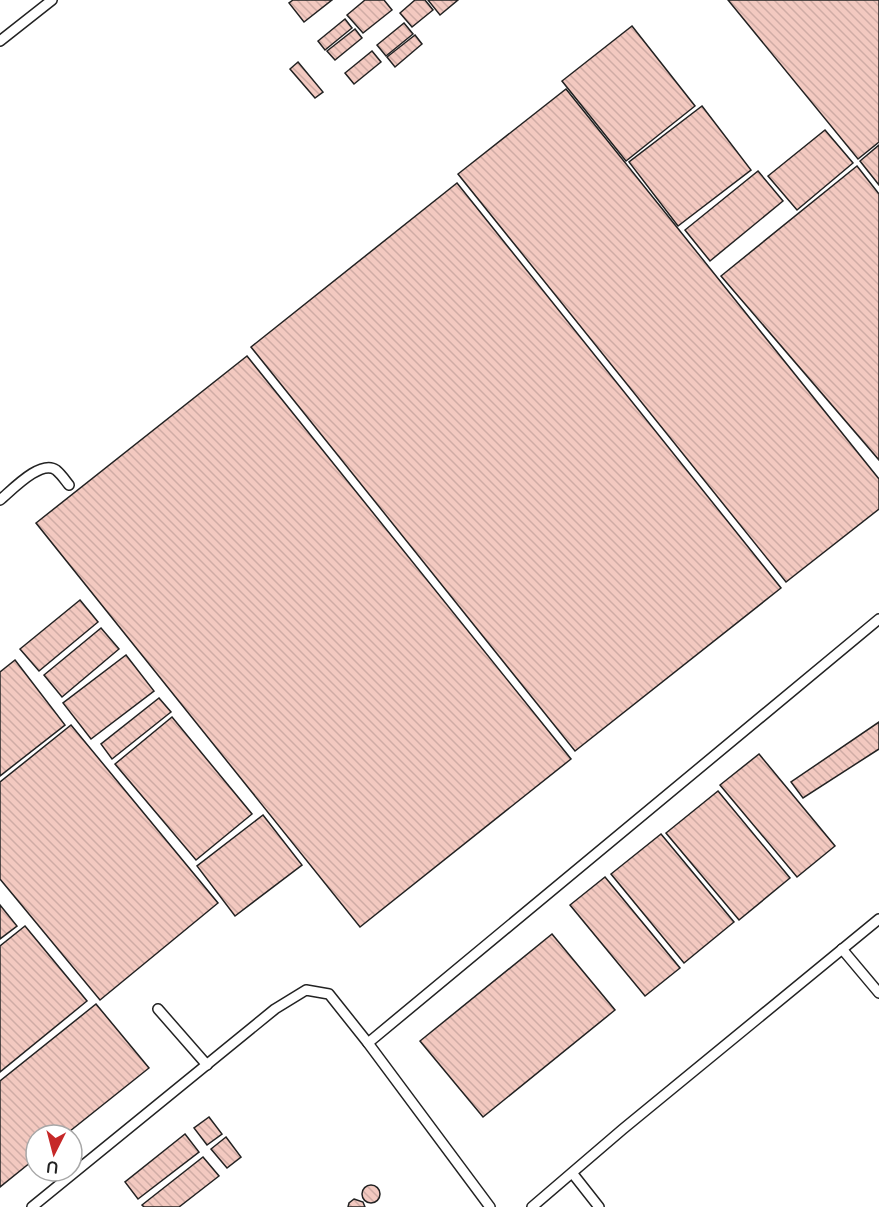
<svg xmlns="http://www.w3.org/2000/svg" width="879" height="1207" font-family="'Varela Round',sans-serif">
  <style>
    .building { fill: url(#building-back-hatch); stroke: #222; stroke-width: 1.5 }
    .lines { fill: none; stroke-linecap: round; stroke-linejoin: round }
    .lane-casing { stroke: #222; stroke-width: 12 }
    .lane { stroke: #fff; stroke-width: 9 }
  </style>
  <defs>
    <pattern id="building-back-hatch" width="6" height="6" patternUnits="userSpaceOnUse" patternTransform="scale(1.5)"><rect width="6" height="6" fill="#f3c9c0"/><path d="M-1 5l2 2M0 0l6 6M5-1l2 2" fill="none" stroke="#d0aca5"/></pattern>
  </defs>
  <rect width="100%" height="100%" fill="#fff"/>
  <g class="building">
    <path d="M 293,0 L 332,0 L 304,22 L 289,3 Z"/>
    <path d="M 365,0 L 384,0 L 392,10 L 363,33 L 347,15 Z"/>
    <path d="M 415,0 L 425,0 L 433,10 L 412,27 L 400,13 Z"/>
    <path d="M 428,0 L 458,0 L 440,15 Z"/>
    <path d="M 728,0 L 879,0 L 879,142 L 858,159 Z"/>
    <path d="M 345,19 L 352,28 L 325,50 L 318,41 Z"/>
    <path d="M 404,23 L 413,34 L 386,56 L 377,45 Z"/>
    <path d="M 632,26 L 695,106 L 626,161 L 562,81 Z"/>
    <path d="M 355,29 L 362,38 L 335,60 L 327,51 Z"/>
    <path d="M 415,35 L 422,44 L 395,67 L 387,57 Z"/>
    <path d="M 372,51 L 381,62 L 354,84 L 345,73 Z"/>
    <path d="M 298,62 L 323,92 L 315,98 L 290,69 Z"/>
    <path d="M 566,89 L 879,479 L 879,509 L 786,582 L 458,174 Z"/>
    <path d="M 702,106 L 751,170 L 678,226 L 629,162 Z"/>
    <path d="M 825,130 L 853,163 L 797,210 L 768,176 Z"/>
    <path d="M 879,145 L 879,185 L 860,161 Z"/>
    <path d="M 857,166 L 879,194 L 879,460 L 721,276 Z"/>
    <path d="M 758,171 L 783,201 L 710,261 L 685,230 Z"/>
    <path d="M 457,183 L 781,588 L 575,751 L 251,347 Z"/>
    <path d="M 247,356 L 571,759 L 360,927 L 36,523 Z"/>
    <path d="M 80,600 L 98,622 L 39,671 L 20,649 Z"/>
    <path d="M 101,628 L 119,649 L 62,697 L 44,675 Z"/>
    <path d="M 126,655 L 154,691 L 91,739 L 63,703 Z"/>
    <path d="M 15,660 L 65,725 L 0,776 L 0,672 Z"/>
    <path d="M 159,698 L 171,712 L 112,759 L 101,744 Z"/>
    <path d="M 172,717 L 252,814 L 196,860 L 115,764 Z"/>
    <path d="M 879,722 L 879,749 L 803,798 L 791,782 Z"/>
    <path d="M 71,725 L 218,903 L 100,1000 L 0,879 L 0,782 Z"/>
    <path d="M 759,754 L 835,846 L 797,877 L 720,785 Z"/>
    <path d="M 718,791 L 790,878 L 739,920 L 666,833 Z"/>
    <path d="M 263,815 L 302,865 L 235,916 L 197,866 Z"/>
    <path d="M 661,834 L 734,922 L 684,963 L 611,874 Z"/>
    <path d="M 605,877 L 680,968 L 645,996 L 570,905 Z"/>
    <path d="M 0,905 L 17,926 L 0,939 Z"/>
    <path d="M 25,926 L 87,1001 L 0,1072 L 0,946 Z"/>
    <path d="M 552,934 L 615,1010 L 483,1117 L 420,1041 Z"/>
    <path d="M 96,1004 L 149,1068 L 65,1135 L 36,1135 L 36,1158 L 0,1187 L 0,1081 Z"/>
    <path d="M 209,1117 L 222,1134 L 207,1145 L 194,1128 Z"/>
    <path d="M 185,1134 L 199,1152 L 138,1199 L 125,1182 Z"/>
    <path d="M 226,1137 L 241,1157 L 227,1168 L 211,1149 Z"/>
    <path d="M 203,1157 L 219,1176 L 179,1207 L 144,1207 L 142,1205 Z"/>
    <circle cx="371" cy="1194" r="9"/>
    <path d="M 354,1199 L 363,1202 L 365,1207 L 348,1207 L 349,1203 Z"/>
  </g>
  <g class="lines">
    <defs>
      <g id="lane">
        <path d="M 0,41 L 52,0"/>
        <path d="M 0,500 C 12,490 41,459 56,470 C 61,474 65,480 69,485"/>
        <path d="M 842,949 L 879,993"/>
        <path d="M 158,1009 L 207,1065"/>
        <path d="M 368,1043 L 879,619"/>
        <path d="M 573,1174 L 599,1207"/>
        <path d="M 32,1207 L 275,1009 L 306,990 L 329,994 L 368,1043 L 490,1207"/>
        <path d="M 532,1207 L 623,1129 L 879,919"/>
      </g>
    </defs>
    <use href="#lane" class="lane-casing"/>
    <use href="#lane" class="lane"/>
  </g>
  <g transform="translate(54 1153) rotate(186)"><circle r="28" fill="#ffffff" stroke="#a7a7a7" stroke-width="1.5"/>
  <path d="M0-4.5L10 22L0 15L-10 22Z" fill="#c62828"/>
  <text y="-9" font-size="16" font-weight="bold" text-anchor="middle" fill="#222222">U</text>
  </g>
</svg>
